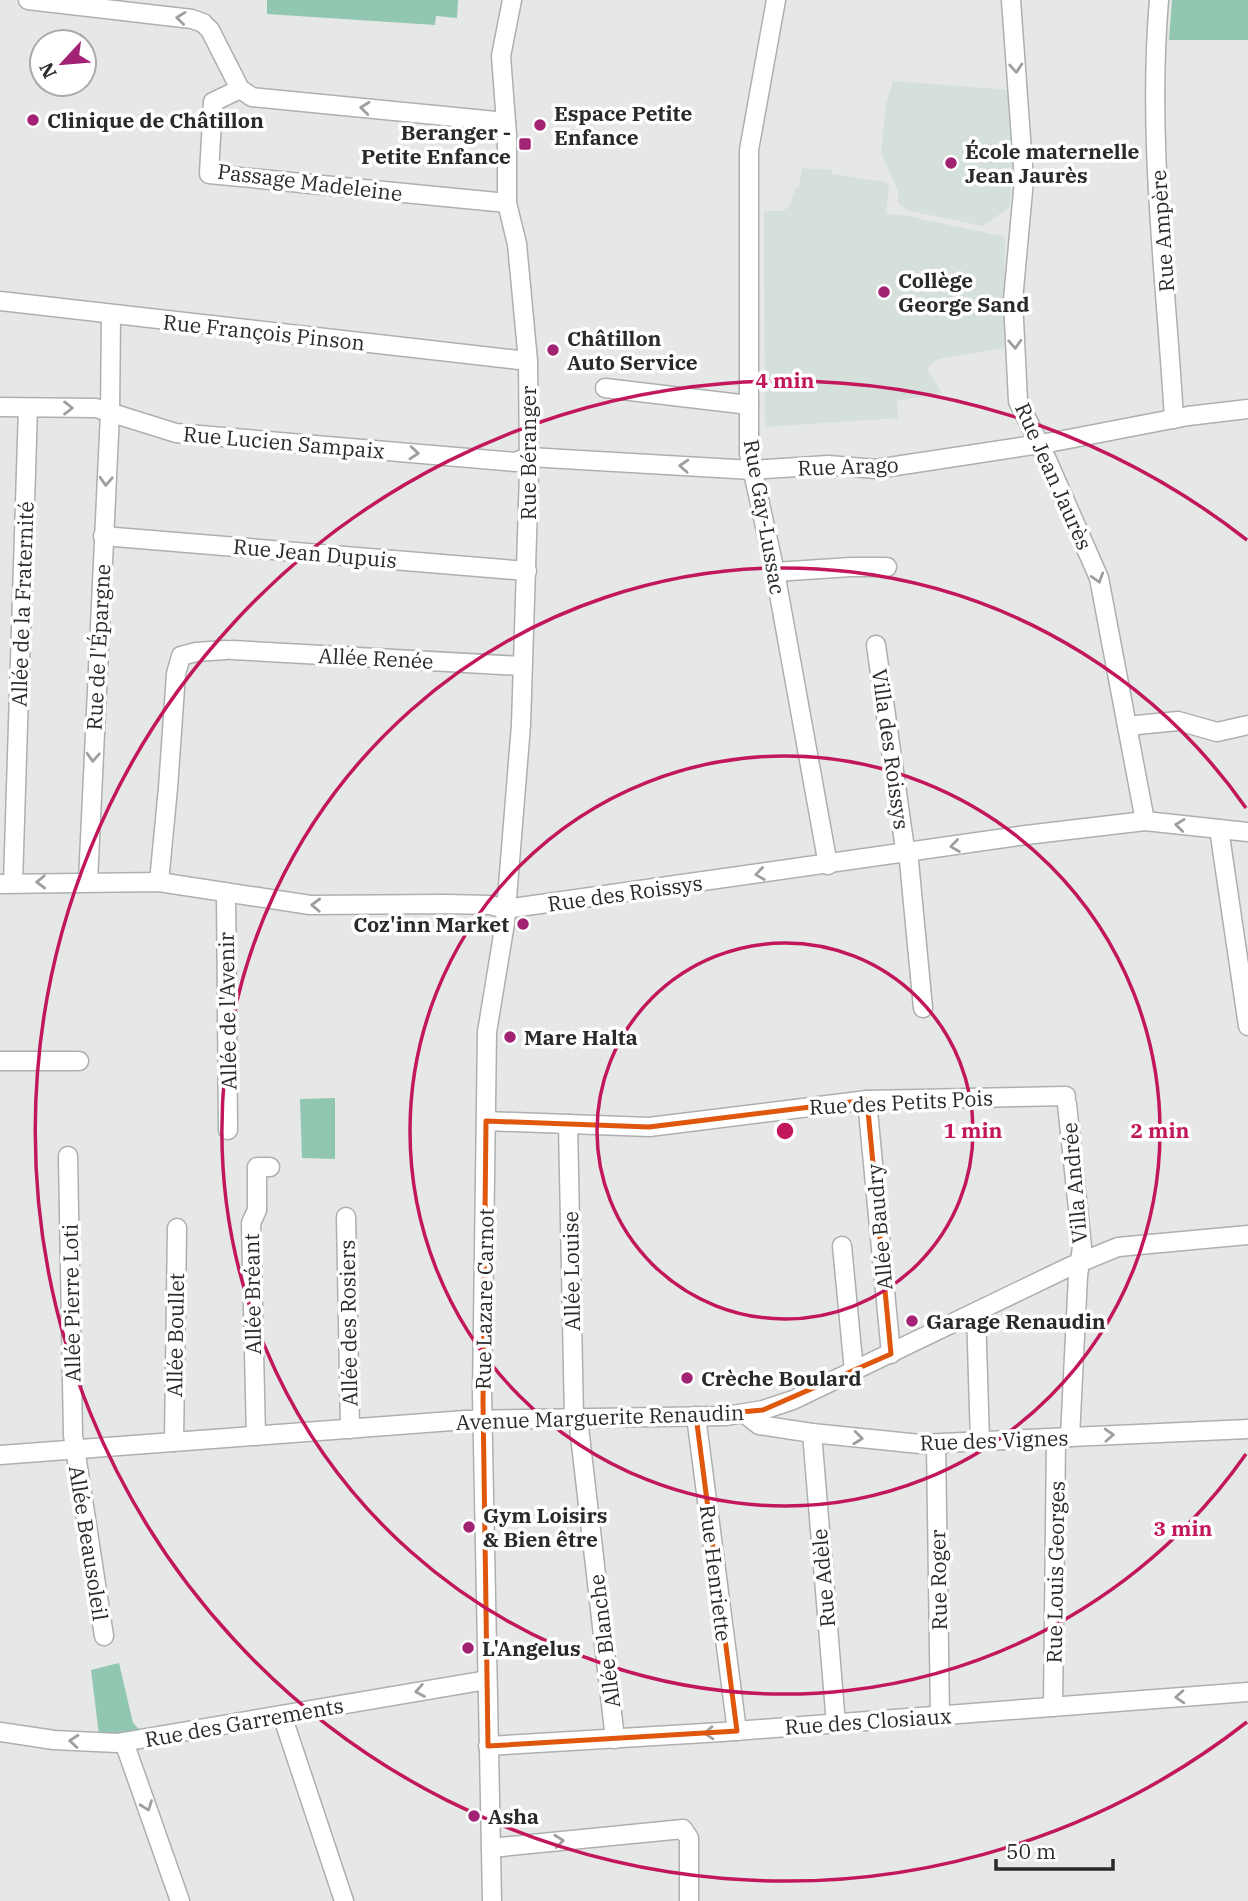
<svg xmlns="http://www.w3.org/2000/svg" width="1248" height="1901" font-family="'IBM Plex Serif',serif">
  <style>
    .built { fill: #d5e0db }
    .green { fill: #91c7b0 }
    .lines { fill: none; stroke-linecap: round; stroke-linejoin: round }
    .minor-casing { stroke: #adb0ae; stroke-width: 21 }
    .minor { stroke: #fff; stroke-width: 18 }
    .oneway { stroke: #9f9f9f }
    .marked { fill: none; stroke: #de570d; stroke-width: 5; stroke-linejoin: round }
    .ring { fill: none; stroke: #c2185b; stroke-width: 3.5 }
    .poi-dot { fill: #a22273; stroke: #fff; stroke-width: 2.5 }
    .labels { text-anchor: middle; dominant-baseline: central; stroke-width: 7; stroke-linejoin: round; paint-order: stroke }
    .poi-label { font-size: 21px; font-weight: bold; fill: #292a29; stroke: #fff; text-anchor: start }
    .street-label { font-size: 21px; fill: #292a29; stroke: #fff }
    .centre { fill: #c2185b; stroke: #fff; stroke-width: 3.5 }
    .ring-label { font-size: 21px; text-anchor: middle; font-weight: bold; fill: #c2185b; stroke: #fff; stroke-width: 7; stroke-linejoin: round; paint-order: stroke }
  </style>
  <rect width="100%" height="100%" fill="#e5e8e7"/>
  <g class="built">
    <path d="M 893,81 L 1011,90 L 1017,173 L 1011,176 L 1010,207 L 983,226 L 909,211 L 898,203 L 898,191 L 881,153 L 886,105 Z"/>
    <path d="M 802,168 L 832,170 L 832,174 L 885,182 L 889,186 L 886,214 L 908,216 L 1005,237 L 1004,348 L 938,359 L 927,369 L 942,393 L 897,401 L 898,418 L 765,427 L 764,211 L 783,211 L 790,205 L 795,188 L 799,187 Z"/>
  </g>
  <g class="green">
    <path d="M 267,0 L 458,0 L 457,18 L 436,16 L 435,25 L 267,14 Z"/>
    <path d="M 1172,0 L 1248,0 L 1248,40 L 1169,40 Z"/>
    <path d="M 335,1098 L 335,1159 L 302,1158 L 300,1099 Z"/>
    <path d="M 119,1663 L 133,1723 L 141,1731 L 99,1735 L 91,1670 Z"/>
  </g>
  <g class="lines">
    <defs>
      <g id="minor">
        <path d="M 28,0 L 192,19 L 203,23 L 210,30 L 240,89 L 252,97 L 506,122"/>
        <path d="M 776,0 L 749,150 L 749,454 L 775,572 L 828,865"/>
        <path d="M 1011,0 L 1024,180 L 1013,300 L 1018,401 L 1048,462 L 1099,578 L 1145,821"/>
        <path d="M 1159,0 C 1147,139 1166,280 1174,419"/>
        <path d="M 240,89 L 213,102 L 209,174 L 507,203"/>
        <path d="M 0,301 L 528,361"/>
        <path d="M 605,388 L 749,405"/>
        <path d="M 0,407 L 96,408 L 176,433 L 515,462 L 529,457 L 752,470 L 828,465 L 876,469 L 1053,442 L 1188,416 L 1248,409"/>
        <path d="M 103,536 L 527,571"/>
        <path d="M 775,572 L 851,567 L 887,567"/>
        <path d="M 876,645 L 904,842 L 909,861 L 923,1008"/>
        <path d="M 232,650 L 521,666"/>
        <path d="M 1127,726 L 1178,721 L 1217,732 L 1248,725"/>
        <path d="M 1219,829 L 1248,1026"/>
        <path d="M 88,882 L 110,413 L 111,315"/>
        <path d="M 159,882 L 168,788 L 176,674 L 181,656 L 196,652 L 226,650"/>
        <path d="M 13,883 L 28,408"/>
        <path d="M 0,884 L 159,882 L 310,905 L 444,904 L 490,905 L 506,909 L 1026,835 L 1145,821 L 1248,832"/>
        <path d="M 226,892 L 228,1130"/>
        <path d="M 0,1061 L 79,1061"/>
        <path d="M 867,1100 L 891,1354"/>
        <path d="M 1067,1104 L 1082,1247 L 1078,1276 L 1070,1437"/>
        <path d="M 486,1121 L 649,1127 L 867,1100 L 1066,1096"/>
        <path d="M 568,1124 L 574,1418"/>
        <path d="M 68,1156 L 73,1435 L 104,1636"/>
        <path d="M 346,1217 L 350,1429"/>
        <path d="M 842,1246 L 854,1371"/>
        <path d="M 976,1312 L 980,1442"/>
        <path d="M 745,1414 L 759,1425 L 812,1433 L 920,1444 L 1248,1429"/>
        <path d="M 696,1416 L 737,1731"/>
        <path d="M 578,1418 L 615,1739"/>
        <path d="M 812,1433 L 836,1724"/>
        <path d="M 256,1436 L 251,1223 L 257,1210 L 257,1167 L 270,1167"/>
        <path d="M 174,1442 L 177,1228"/>
        <path d="M 936,1444 L 940,1717"/>
        <path d="M 0,1455 L 465,1420 L 726,1416 L 763,1410 L 793,1400 L 1069,1267 L 1118,1247 L 1248,1235"/>
        <path d="M 1053,1707 L 1056,1438"/>
        <path d="M 282,1715 L 344,1901"/>
        <path d="M 0,1732 L 54,1740 L 117,1743 L 487,1680"/>
        <path d="M 124,1742 L 180,1901"/>
        <path d="M 488,1746 L 722,1732 L 1248,1692"/>
        <path d="M 491,1848 L 683,1829 L 689,1838 L 689,1901"/>
        <path d="M 492,1901 L 482,1395 L 487,1032 L 505,923 L 521,725 L 529,473 L 528,361 L 517,244 L 507,203 L 507,135 L 501,56 L 512,0"/>
      </g>
    </defs>
    <use href="#minor" class="minor-casing"/>
    <use href="#minor" class="minor"/>
  </g>
  <defs><path id="oneway-chevron" d="M-2-3.5L2.5 0L-2 3.5" fill="none" stroke-width="1.6" stroke-linecap="round" stroke-linejoin="round" transform="scale(1.75)"/></defs>
  <g class="oneway">
    <use href="#oneway-chevron" transform="translate(181 18) rotate(-173)"/>
    <use href="#oneway-chevron" transform="translate(1016 68) rotate(86)"/>
    <use href="#oneway-chevron" transform="translate(365 108) rotate(-174)"/>
    <use href="#oneway-chevron" transform="translate(1015 344) rotate(87)"/>
    <use href="#oneway-chevron" transform="translate(68 408)"/>
    <use href="#oneway-chevron" transform="translate(414 453) rotate(5)"/>
    <use href="#oneway-chevron" transform="translate(684 466) rotate(-177)"/>
    <use href="#oneway-chevron" transform="translate(106 481) rotate(93)"/>
    <use href="#oneway-chevron" transform="translate(1098 578) rotate(73)"/>
    <use href="#oneway-chevron" transform="translate(93 757) rotate(93)"/>
    <use href="#oneway-chevron" transform="translate(1180 825) rotate(-173)"/>
    <use href="#oneway-chevron" transform="translate(955 846) rotate(172)"/>
    <use href="#oneway-chevron" transform="translate(760 874) rotate(172)"/>
    <use href="#oneway-chevron" transform="translate(41 882) rotate(178)"/>
    <use href="#oneway-chevron" transform="translate(316 905) rotate(-178)"/>
    <use href="#oneway-chevron" transform="translate(1109 1435) rotate(-3)"/>
    <use href="#oneway-chevron" transform="translate(858 1438) rotate(6)"/>
    <use href="#oneway-chevron" transform="translate(420 1691) rotate(170)"/>
    <use href="#oneway-chevron" transform="translate(1180 1697) rotate(176)"/>
    <use href="#oneway-chevron" transform="translate(709 1733) rotate(176)"/>
    <use href="#oneway-chevron" transform="translate(74 1741) rotate(-175)"/>
    <use href="#oneway-chevron" transform="translate(147 1806) rotate(70)"/>
    <use href="#oneway-chevron" transform="translate(559 1841) rotate(-6)"/>
  </g>
  <path class="marked" d="M 867,1100 L 891,1354 L 763,1410 L 696,1416 L 737,1731 L 488,1746 L 483,1402 L 486,1121 L 649,1127 Z"/>
  <g class="ring">
    <circle cx="785" cy="1131" r="188"/>
    <circle cx="785" cy="1131" r="375"/>
    <path d="M1246 1454A563 563 0 1 1 1246 808"/>
    <path d="M1247 1722A750 750 0 1 1 1247 540"/>
  </g>
  <g class="poi-dot">
    <circle cx="33" cy="120" r="7"/>
    <circle cx="540" cy="125" r="7"/>
    <rect x="518" y="137" width="14" height="14" rx="3.5"/>
    <circle cx="951" cy="163" r="7"/>
    <circle cx="884" cy="292" r="7"/>
    <circle cx="553" cy="350" r="7"/>
    <circle cx="523" cy="924" r="7"/>
    <circle cx="510" cy="1037" r="7"/>
    <circle cx="912" cy="1321" r="7"/>
    <circle cx="687" cy="1378" r="7"/>
    <circle cx="469" cy="1527" r="7"/>
    <circle cx="468" cy="1648" r="7"/>
    <circle cx="474" cy="1816" r="7"/>
  </g>
  <g class="labels">
    <g class="poi-label">
      <text x="554" y="113">Espace Petite<tspan x="554" dy="24">Enfance</tspan></text>
      <text x="47" y="120">Clinique de Châtillon</text>
      <text x="511" y="132" text-anchor="end">Beranger -<tspan x="511" dy="24">Petite Enfance</tspan></text>
      <text x="965" y="151">École maternelle<tspan x="965" dy="24">Jean Jaurès</tspan></text>
      <text x="898" y="280">Collège<tspan x="898" dy="24">George Sand</tspan></text>
      <text x="567" y="338">Châtillon<tspan x="567" dy="24">Auto Service</tspan></text>
      <text x="509" y="924" text-anchor="end">Coz'inn Market</text>
      <text x="524" y="1037">Mare Halta</text>
      <text x="926" y="1321">Garage Renaudin</text>
      <text x="701" y="1378">Crèche Boulard</text>
      <text x="483" y="1515">Gym Loisirs<tspan x="483" dy="24">&amp; Bien être</tspan></text>
      <text x="482" y="1648">L'Angelus</text>
      <text x="488" y="1816">Asha</text>
    </g>
    <g class="street-label">
      <text transform="translate(310 182) rotate(7)">Passage Madeleine</text>
      <text transform="translate(1162 231) rotate(-94)">Rue Ampère</text>
      <text transform="translate(264 332) rotate(6)">Rue François Pinson</text>
      <text transform="translate(284 442) rotate(5)">Rue Lucien Sampaix</text>
      <text transform="translate(528 453) rotate(-90)">Rue Béranger</text>
      <text transform="translate(848 466) rotate(-2)">Rue Arago</text>
      <text transform="translate(1054 476) rotate(66)">Rue Jean Jaurès</text>
      <text transform="translate(765 517) rotate(80)">Rue Gay-Lussac</text>
      <text transform="translate(315 553) rotate(5)">Rue Jean Dupuis</text>
      <text transform="translate(22 604) rotate(-88)">Allée de la Fraternité</text>
      <text transform="translate(98 647) rotate(-87)">Rue de l'Épargne</text>
      <text transform="translate(376 658) rotate(3)">Allée Renée</text>
      <text transform="translate(891 749) rotate(82)">Villa des Roissys</text>
      <text transform="translate(625 893) rotate(-8)">Rue des Roissys</text>
      <text transform="translate(227 1011) rotate(-91)">Allée de l'Avenir</text>
      <text transform="translate(901 1102) rotate(-3)">Rue des Petits Pois</text>
      <text transform="translate(1074 1183) rotate(-95)">Villa Andrée</text>
      <text transform="translate(879 1227) rotate(-95)">Allée Baudry</text>
      <text transform="translate(571 1271) rotate(-91)">Allée Louise</text>
      <text transform="translate(252 1294) rotate(-91)">Allée Bréant</text>
      <text transform="translate(484 1299) rotate(-89)">Rue Lazare Carnot</text>
      <text transform="translate(71 1303) rotate(-91)">Allée Pierre Loti</text>
      <text transform="translate(348 1323) rotate(-91)">Allée des Rosiers</text>
      <text transform="translate(175 1335) rotate(-89)">Allée Boullet</text>
      <text transform="translate(600 1417) rotate(-2)">Avenue Marguerite Renaudin</text>
      <text transform="translate(994 1440) rotate(-2)">Rue des Vignes</text>
      <text transform="translate(89 1543) rotate(81)">Allée Beausoleil</text>
      <text transform="translate(1055 1572) rotate(-89)">Rue Louis Georges</text>
      <text transform="translate(716 1573) rotate(83)">Rue Henriette</text>
      <text transform="translate(823 1578) rotate(-95)">Rue Adèle</text>
      <text transform="translate(938 1580) rotate(-91)">Rue Roger</text>
      <text transform="translate(604 1641) rotate(-97)">Allée Blanche</text>
      <text transform="translate(868 1721) rotate(-4)">Rue des Closiaux</text>
      <text transform="translate(244 1722) rotate(-10)">Rue des Garrements</text>
    </g>
  </g>
  <circle cx="785" cy="1131" r="10" class="centre"/>
  <g class="ring-label">
    <text x="785" y="388">4 min</text>
    <text x="973" y="1138">1 min</text>
    <text x="1160" y="1138">2 min</text>
    <text x="1183" y="1536">3 min</text>
  </g>
  <g transform="translate(63 63) rotate(244)"><circle r="33" fill="#ffffff" stroke="#a9aaa9" stroke-width="2"/>
  <path d="M0-5L12 26L0 18L-12 26Z" fill="#a22273"/>
  <text y="-10" font-size="19" font-weight="bold" text-anchor="middle" fill="#292a29">N</text>
  </g>
  <path d="M996 1859v10h117v-10" fill="none" stroke="#292a29" stroke-width="3.5"/>
  <text x="1006" y="1859" font-size="21" fill="#292a29" stroke="#ffffff" stroke-width="5" paint-order="stroke">50 m</text>
</svg>
